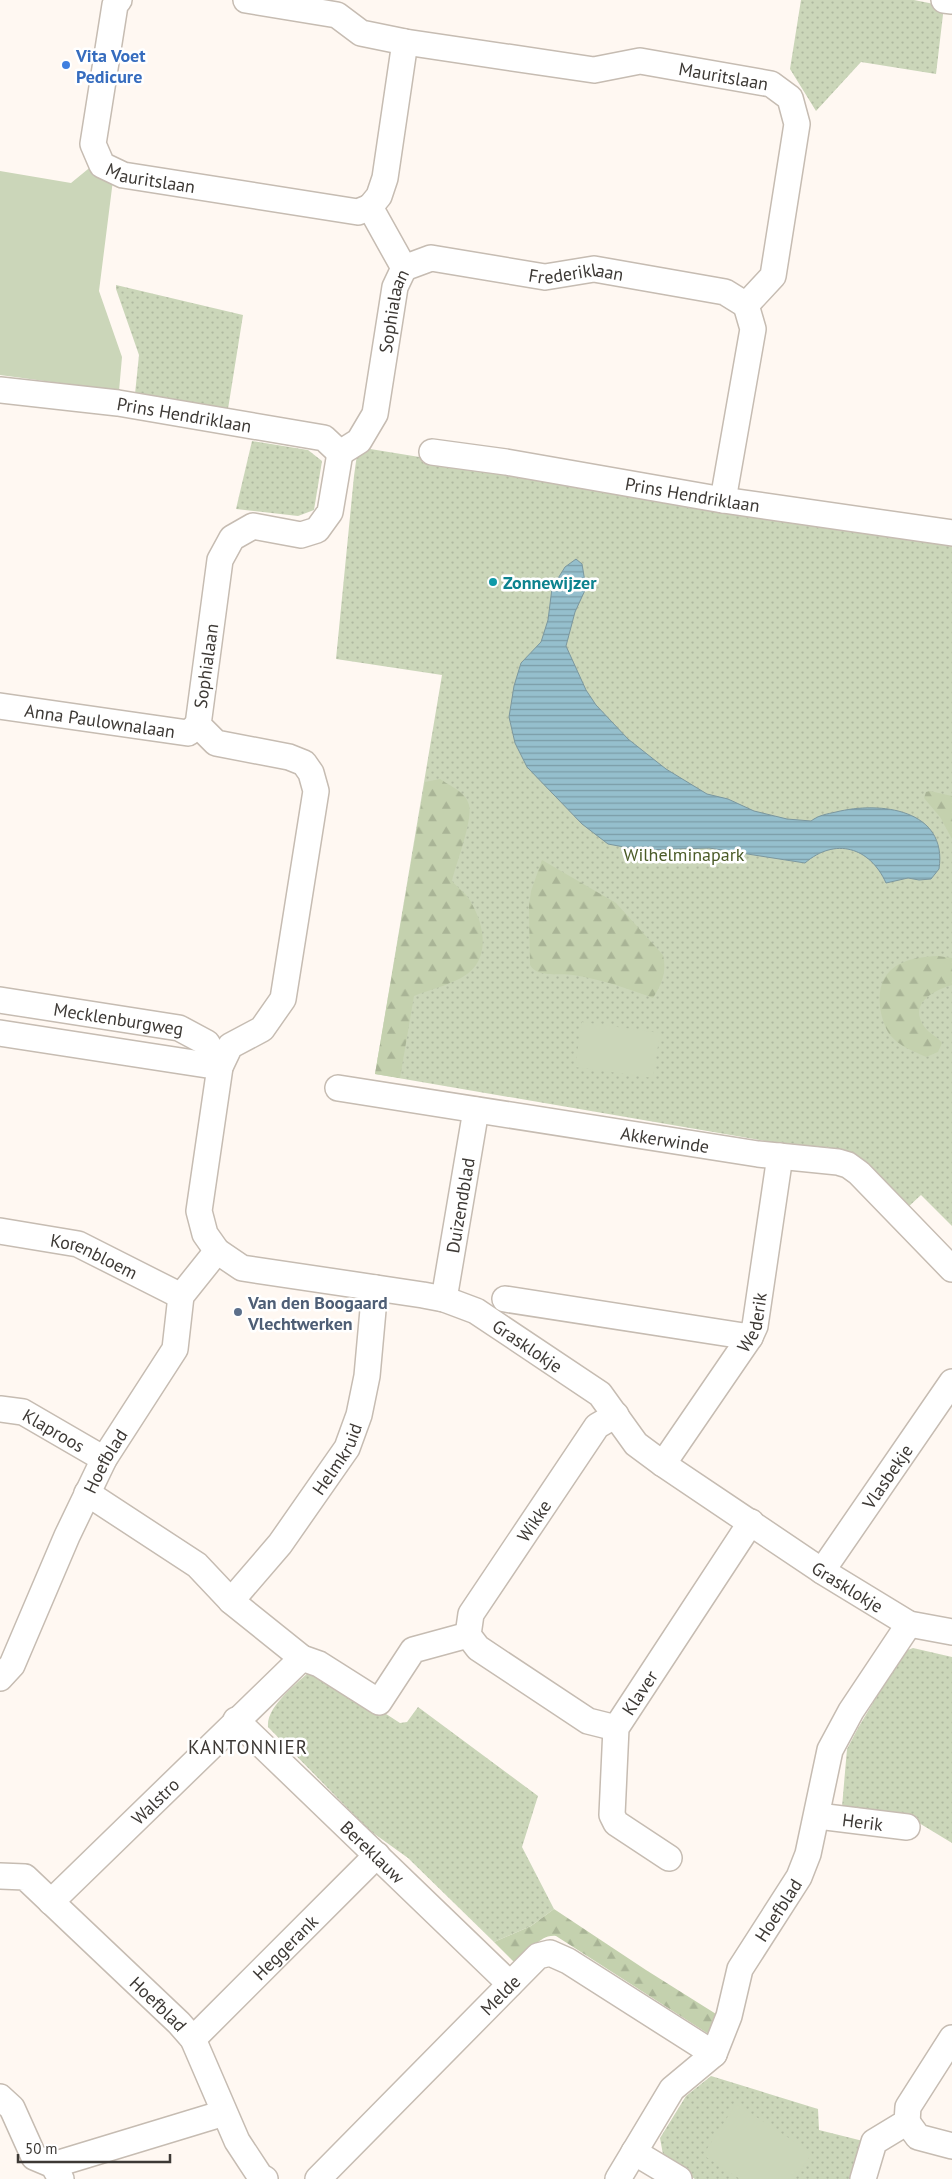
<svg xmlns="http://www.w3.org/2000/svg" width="952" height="2179" font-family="'PT Sans',sans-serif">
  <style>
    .green { fill: url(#green-dots) }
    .forest { fill: url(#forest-firs) }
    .pitch { fill: #cbd6b9 }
    .water { fill: url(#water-rules); stroke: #7b979f }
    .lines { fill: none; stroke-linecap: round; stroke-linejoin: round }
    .minor-casing { stroke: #c6bcb2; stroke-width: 28 }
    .minor { stroke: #fff; stroke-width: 25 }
    .shop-dot { fill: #3f7fe0; stroke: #fff; stroke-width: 2 }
    .culture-dot { fill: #0f9aa8; stroke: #fff; stroke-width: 2 }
    .service-dot { fill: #5c6f8a; stroke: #fff; stroke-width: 2 }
    .labels { text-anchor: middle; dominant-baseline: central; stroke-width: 5; stroke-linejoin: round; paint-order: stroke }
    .shop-label { font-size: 18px; font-weight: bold; fill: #366cbe; stroke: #fff; text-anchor: start }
    .street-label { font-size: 18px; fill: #3d3935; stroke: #fff }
    .culture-label { font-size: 18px; font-weight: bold; fill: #0d838f; stroke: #fff; text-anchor: start }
    .park-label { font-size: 18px; fill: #4b5b27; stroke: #fff }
    .service-label { font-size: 18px; font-weight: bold; fill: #4e5e75; stroke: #fff; text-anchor: start }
    .neighbourhood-label { font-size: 19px; letter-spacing: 1px; fill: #3d3935; stroke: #fff }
  </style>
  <defs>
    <pattern id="green-dots" width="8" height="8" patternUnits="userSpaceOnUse" patternTransform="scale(1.25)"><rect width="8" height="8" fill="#cbd6b9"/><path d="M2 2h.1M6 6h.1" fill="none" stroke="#afb8a0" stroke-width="1.8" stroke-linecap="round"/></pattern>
    <pattern id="forest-firs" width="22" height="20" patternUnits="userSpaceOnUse" patternTransform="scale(1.25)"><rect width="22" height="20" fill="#c4d1ae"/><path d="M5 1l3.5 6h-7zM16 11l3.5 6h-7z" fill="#a9b496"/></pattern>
    <pattern id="water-rules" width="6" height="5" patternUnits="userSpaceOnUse" patternTransform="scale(1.25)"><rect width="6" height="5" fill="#95bfcd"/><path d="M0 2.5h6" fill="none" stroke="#7b9ca7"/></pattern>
  </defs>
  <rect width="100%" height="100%" fill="#fff8f2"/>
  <g class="green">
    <path d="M 801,0 L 914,0 L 944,6 L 936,74 L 861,62 L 816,111 L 790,69 Z"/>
    <path d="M 116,285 L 243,315 L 228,409 L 135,394 L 139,355 L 116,289 Z"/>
    <path d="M 252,441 L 308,450 L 322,461 L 314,510 L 298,516 L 236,509 Z"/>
    <path d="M 358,447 L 952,544 L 952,1226 L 921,1195 L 906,1209 L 794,1146 L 375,1074 L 442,675 L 336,659 L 354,476 Z"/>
    <path d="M 913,1648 L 952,1657 L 952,1843 L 914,1820 L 842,1807 L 847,1749 L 858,1728 L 896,1664 L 905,1651 Z"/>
    <path d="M 312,1669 L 321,1672 L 400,1723 L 407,1722 L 418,1707 L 538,1796 L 522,1847 L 554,1909 L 531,1926 L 494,1942 L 408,1858 L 369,1830 L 268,1727 C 266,1706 298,1683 312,1669 Z"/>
    <path d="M 711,2076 L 818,2109 L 819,2130 L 863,2141 L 855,2179 L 695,2179 L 664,2160 L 660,2138 L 686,2096 Z"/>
  </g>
  <g class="forest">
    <path d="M 440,779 C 450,786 466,792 469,805 C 473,820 456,864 452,881 C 458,888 468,895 472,904 C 486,929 490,963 461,978 C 446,986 429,990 414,996 L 400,1078 L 375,1074 L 425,782 Z"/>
    <path d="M 930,791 L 952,796 L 952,839 L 940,817 L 924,798 L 926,792 Z"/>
    <path d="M 542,860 L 616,903 L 663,955 C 667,972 662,984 653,998 C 626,988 601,979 573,975 C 560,973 537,978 530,965 L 529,906 L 531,891 Z"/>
    <path d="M 938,956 L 952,958 L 952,985 C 931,991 906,1006 927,1030 C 932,1035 938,1037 942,1043 L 938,1052 L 926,1057 C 913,1051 899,1046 890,1035 C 884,1027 881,1015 880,1006 C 876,966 906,957 938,956 Z"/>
    <path d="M 554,1909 L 646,1970 L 724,2019 L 712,2034 L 707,2033 L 556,1936 C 539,1934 528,1954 517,1965 L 494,1942 L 531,1926 Z"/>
  </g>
  <g class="pitch">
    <path d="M 93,165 L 113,180 L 99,291 L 122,357 L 119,391 L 0,375 L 0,171 L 71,183 Z"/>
    <path d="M 582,1022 L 660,1033 L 653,1078 L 575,1067 Z"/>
    <path d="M 736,2104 L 812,2153 L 795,2179 L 740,2179 L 703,2155 Z"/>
  </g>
  <path class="water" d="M 576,559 L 582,564 L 586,588 L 575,612 L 566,646 L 586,690 L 596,705 L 628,739 L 666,769 L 707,794 L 728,799 L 754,811 L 787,819 L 811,821 C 819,815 827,814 836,812 C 880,801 948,809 939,869 L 931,879 L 919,880 L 908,878 L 886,883 C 870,847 835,837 805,863 L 709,848 L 640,850 L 608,844 L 582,824 L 527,767 L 515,743 L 509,717 L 514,686 L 521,663 L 541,642 L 548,620 L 552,588 L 565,567 Z"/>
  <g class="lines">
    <defs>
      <g id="minor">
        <path id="s1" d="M 119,0 L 115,5 L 93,144 L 102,165 L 123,175 L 358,212 L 370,207"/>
        <path id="s2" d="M 246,0 L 337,15 L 361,33 L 405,42 L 594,70 L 640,61 L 771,84 L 790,98 L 797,124 L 773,276 L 746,305 L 753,329 L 723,500"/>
        <path d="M 944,0 L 952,1"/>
        <path id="s3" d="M 404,268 L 431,258 L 545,277 L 594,269 L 725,292 L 746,305"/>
        <path id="s4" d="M 0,390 L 118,403 L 324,438 L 340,453 L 359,441 L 375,414 L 395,287 L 404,268 L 370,207 L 379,196 L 385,178 L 405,42"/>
        <path id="s5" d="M 432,452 L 506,462 L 723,500 L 952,533"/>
        <path id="s6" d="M 340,453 L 330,512 L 317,530 L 301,535 L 253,526 L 232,538 L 220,560 L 198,725 L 216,743 L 289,757 L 304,763 L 311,773 L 316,791 L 283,999 L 262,1029 L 230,1046 L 220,1067 L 199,1211 L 205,1234 L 217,1251 L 242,1268 L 423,1295 L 444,1299 L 476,1311 L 600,1394 L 636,1444 L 663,1464 L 822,1571 L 909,1624 L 952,1632"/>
        <path id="s7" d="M 0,706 L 188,733 L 198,725"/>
        <path id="s8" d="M 0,1000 L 179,1028 L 207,1043 L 220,1067"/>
        <path d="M 0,1033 L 207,1065"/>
        <path id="s9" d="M 338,1088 L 758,1154 L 838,1162 L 848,1165 L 859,1173 L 952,1269"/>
        <path id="s10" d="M 0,1231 L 78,1244 L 181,1296"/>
        <path id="s11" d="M 444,1299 L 476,1110"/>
        <path d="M 505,1299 L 750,1337"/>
        <path id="s12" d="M 0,1409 L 23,1412 L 104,1459"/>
        <path id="s13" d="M 663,1464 L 750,1337 L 755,1326 L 780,1156"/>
        <path d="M 87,1493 L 197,1565 L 231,1601 L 302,1658 L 319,1664 L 379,1702 L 413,1650 L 468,1635"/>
        <path id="s14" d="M 822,1571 L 952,1382"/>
        <path id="s15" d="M 231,1601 L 280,1544 L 347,1448 L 359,1415 L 367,1376 L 375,1288"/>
        <path id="s16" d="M 0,1678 L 12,1665 L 67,1536 L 104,1459 L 175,1349 L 181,1296 L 217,1251"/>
        <path id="s17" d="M 236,1720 L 510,1984"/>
        <path id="s18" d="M 616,1728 L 588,1721 L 478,1648 L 468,1635 L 471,1614 L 597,1426 L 616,1415"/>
        <path id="s19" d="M 818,1816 L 907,1827"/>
        <path id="s20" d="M 669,1858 L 616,1823 L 612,1815 L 616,1728 L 751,1522"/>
        <path id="s21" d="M 0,1876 L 25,1877 L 179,2023 L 193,2039 L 237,2141 L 260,2176 L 265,2179"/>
        <path id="s22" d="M 51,1902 L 302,1658"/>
        <path id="s23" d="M 193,2039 L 377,1855"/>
        <path d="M 0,2097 L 12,2108 L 34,2157 L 53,2165 L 61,2179"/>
        <path d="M 907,2122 L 918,2137 L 952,2146"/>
        <path d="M 634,2152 L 679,2179"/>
        <path d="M 53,2165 L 224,2113"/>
        <path id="s24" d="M 318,2179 L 538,1956 L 550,1953 L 568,1961 L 714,2054"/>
        <path id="s25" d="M 618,2179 L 672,2089 L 714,2054 L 729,2016 L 740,1969 L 799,1877 L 808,1854 L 830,1750 L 851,1711 L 909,1624"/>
        <path d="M 863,2179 L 874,2142 L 907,2122 L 908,2107 L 952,2038"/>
      </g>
    </defs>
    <use href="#minor" class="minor-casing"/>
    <use href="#minor" class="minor"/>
  </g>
  <circle class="shop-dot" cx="66" cy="65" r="5"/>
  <circle class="culture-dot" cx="493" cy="582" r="5"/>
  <circle class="service-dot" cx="238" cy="1312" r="5"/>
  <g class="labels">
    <g class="shop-label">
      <text x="76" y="55">Vita Voet<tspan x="76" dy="21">Pedicure</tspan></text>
    </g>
    <g class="street-label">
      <text stroke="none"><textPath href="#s2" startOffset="490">Mauritslaan</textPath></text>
      <text stroke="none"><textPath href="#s1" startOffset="221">Mauritslaan</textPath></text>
      <text stroke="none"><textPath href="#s3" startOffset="176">Frederiklaan</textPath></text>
      <text stroke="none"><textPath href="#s4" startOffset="508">Sophialaan</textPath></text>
      <text stroke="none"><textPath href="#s4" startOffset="186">Prins Hendriklaan</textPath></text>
      <text stroke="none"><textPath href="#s5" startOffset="264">Prins Hendriklaan</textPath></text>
      <text transform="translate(206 666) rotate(-82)">Sophialaan</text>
      <text stroke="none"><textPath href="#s7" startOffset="101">Anna Paulownalaan</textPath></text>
      <text stroke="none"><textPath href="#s8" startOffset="120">Mecklenburgweg</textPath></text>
      <text stroke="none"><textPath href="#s9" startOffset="331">Akkerwinde</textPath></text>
      <text stroke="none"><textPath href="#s11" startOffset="95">Duizendblad</textPath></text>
      <text stroke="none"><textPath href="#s10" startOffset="98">Korenbloem</textPath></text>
      <text stroke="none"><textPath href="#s13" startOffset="169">Wederik</textPath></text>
      <text stroke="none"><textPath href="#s6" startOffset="1338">Grasklokje</textPath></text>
      <text stroke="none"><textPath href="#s12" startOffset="59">Klaproos</textPath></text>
      <text stroke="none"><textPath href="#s15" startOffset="178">Helmkruid</textPath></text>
      <text stroke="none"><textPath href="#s16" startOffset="242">Hoefblad</textPath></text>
      <text stroke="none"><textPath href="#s14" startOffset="115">Vlasbekje</textPath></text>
      <text stroke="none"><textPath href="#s18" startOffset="311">Wikke</textPath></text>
      <text stroke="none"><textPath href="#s6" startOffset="1742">Grasklokje</textPath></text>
      <text stroke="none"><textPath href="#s20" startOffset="202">Klaver</textPath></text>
      <text stroke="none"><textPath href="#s22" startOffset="145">Walstro</textPath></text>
      <text stroke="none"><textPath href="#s19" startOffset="45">Herik</textPath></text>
      <text stroke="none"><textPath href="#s17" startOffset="190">Bereklauw</textPath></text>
      <text stroke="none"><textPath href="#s25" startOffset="319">Hoefblad</textPath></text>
      <text stroke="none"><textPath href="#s23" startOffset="130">Heggerank</textPath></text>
      <text stroke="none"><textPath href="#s24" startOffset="259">Melde</textPath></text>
      <text stroke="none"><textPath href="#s21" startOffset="209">Hoefblad</textPath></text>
    </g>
    <g class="culture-label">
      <text x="503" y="582">Zonnewijzer</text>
    </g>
    <g class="park-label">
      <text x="684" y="854">Wilhelminapark</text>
    </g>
    <g class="service-label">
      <text x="248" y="1302">Van den Boogaard<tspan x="248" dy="21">Vlechtwerken</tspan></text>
    </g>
    <g class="neighbourhood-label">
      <text x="248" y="1747">KANTONNIER</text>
    </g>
  </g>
  <path d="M18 2154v8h152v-8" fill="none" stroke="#3d3935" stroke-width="2.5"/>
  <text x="25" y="2154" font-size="15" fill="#3d3935" stroke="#ffffff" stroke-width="4" paint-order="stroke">50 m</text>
</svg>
